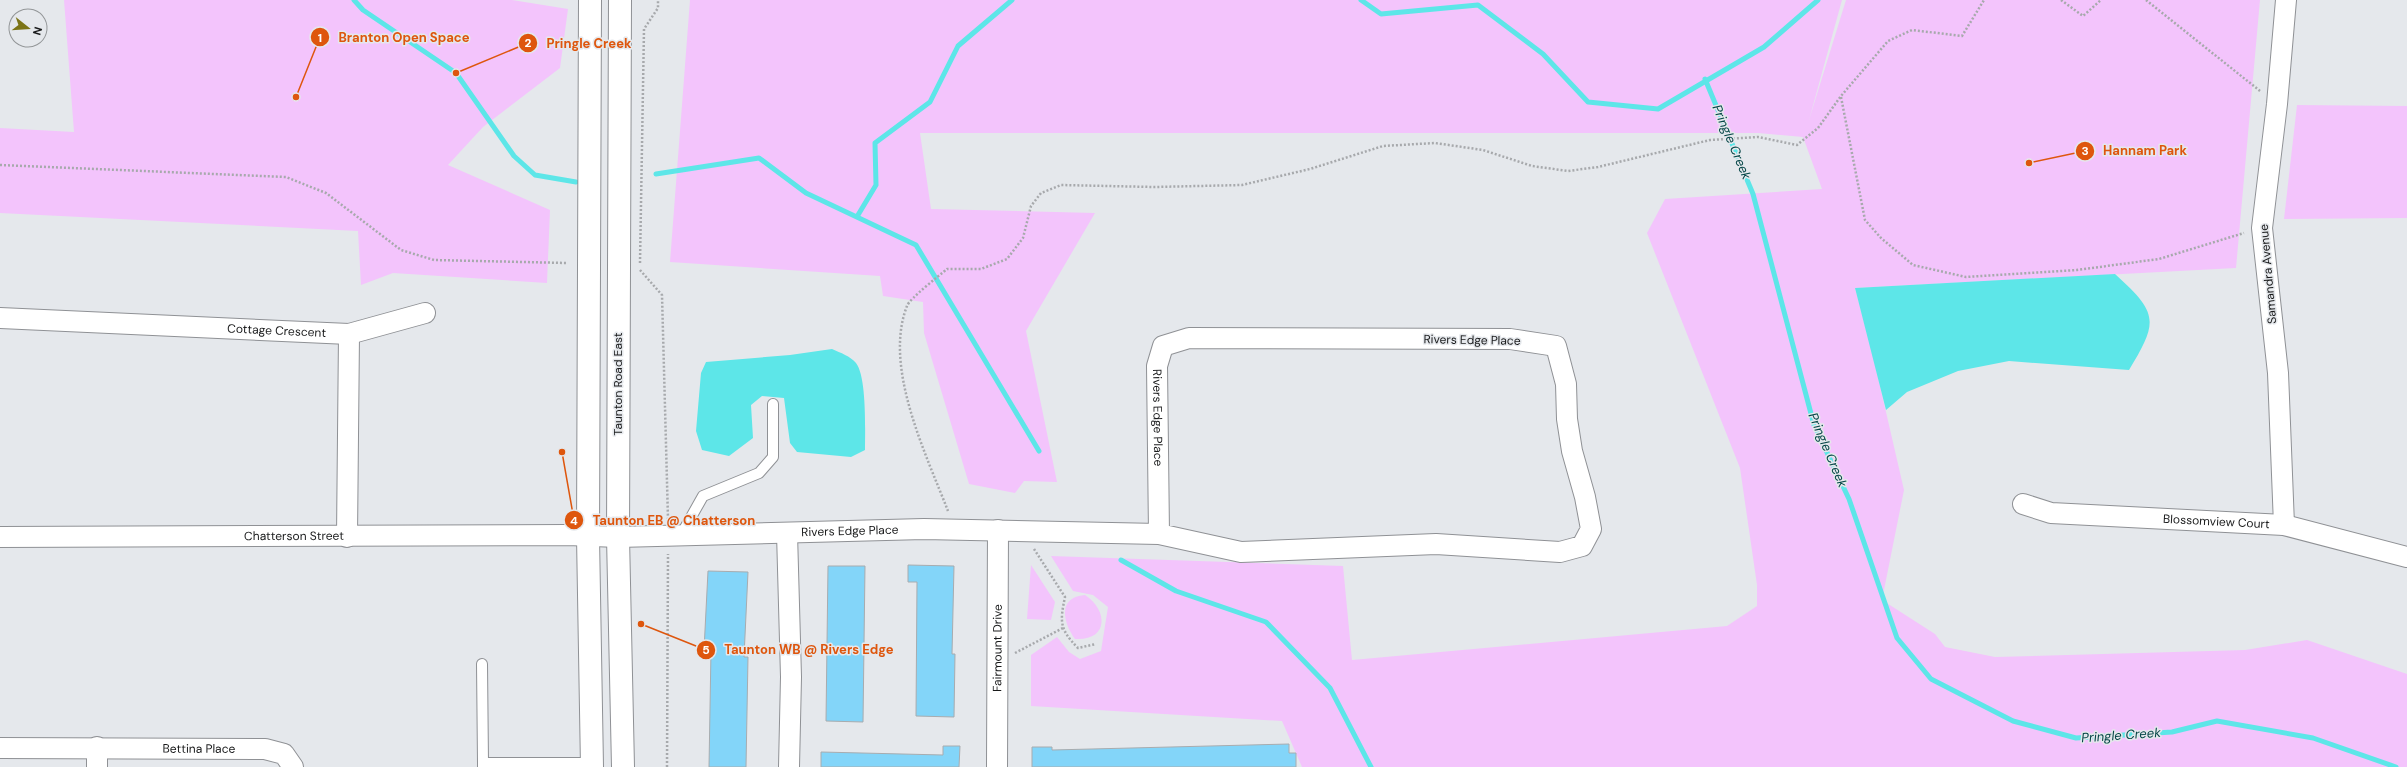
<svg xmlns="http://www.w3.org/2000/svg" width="2407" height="767" font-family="'DM Sans',sans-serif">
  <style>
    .green { fill: #f3c4fc }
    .water { fill: #5de6e8 }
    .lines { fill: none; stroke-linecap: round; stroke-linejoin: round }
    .stream { stroke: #5de6e8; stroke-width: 5 }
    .building { fill: #83d5f9; stroke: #a8acaf }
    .service-casing { stroke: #8f9195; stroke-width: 12 }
    .minor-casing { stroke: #8f9195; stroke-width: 22 }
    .secondary-casing { stroke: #8f9195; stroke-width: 24 }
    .path { stroke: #a7a9ac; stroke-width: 2.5; stroke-dasharray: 2 2; stroke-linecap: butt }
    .service { stroke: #fff; stroke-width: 10 }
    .minor { stroke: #fff; stroke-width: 20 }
    .secondary { stroke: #fff; stroke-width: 22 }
    .labels { text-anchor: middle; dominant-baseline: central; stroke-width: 3; stroke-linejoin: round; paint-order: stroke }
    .street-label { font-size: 12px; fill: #191a1b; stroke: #e5e8ec }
    .water-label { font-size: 13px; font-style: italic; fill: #054647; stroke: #e5e8ec }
    .leader { fill: none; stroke: #de560d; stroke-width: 1.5 }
    .callout-dot { fill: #de560d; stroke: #e5e8ec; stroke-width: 1.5 }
    .mark-label { font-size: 12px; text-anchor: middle; font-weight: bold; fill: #fff }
    .callout-label { font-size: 13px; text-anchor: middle; font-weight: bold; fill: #de560d; stroke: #e5e8ec; stroke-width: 3; stroke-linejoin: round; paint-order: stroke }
  </style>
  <rect width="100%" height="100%" fill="#e5e8ec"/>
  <g class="green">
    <path d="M 64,0 L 512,0 L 568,9 L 560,68 L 483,127 L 448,165 L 550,210 L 547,283 L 393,273 L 361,285 L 358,231 L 0,213 L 0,128 L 74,132 Z"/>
    <path d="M 690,0 L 1842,0 L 1809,120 L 1846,0 L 2260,0 L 2236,268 L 1855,288 L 1874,360 L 1904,490 L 1882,600 L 1935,634 L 1945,647 L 1995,657 L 2245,650 L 2307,640 L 2407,674 L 2407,767 L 1302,767 L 1282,721 L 1031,706 L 1031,655 L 1057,637 L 1069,652 L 1080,659 L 1101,651 L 1108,607 L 1093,595 L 1073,591 L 1051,556 L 1343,566 L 1352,660 L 1727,626 L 1757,606 L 1757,585 L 1740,468 L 1647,233 L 1665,199 L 1822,189 L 1803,137 L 1758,133 L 920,133 L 931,209 L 1095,213 L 1026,331 L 1057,482 L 1024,481 L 1015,493 L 969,484 L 924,333 L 923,302 L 883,296 L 880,276 L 670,262 Z"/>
    <path d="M 2297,105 L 2407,106 L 2407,218 L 2284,219 Z"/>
    <path d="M 1031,565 L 1055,602 L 1051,620 L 1027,619 Z"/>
    <path d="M 1085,595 C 1109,611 1108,641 1075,639 C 1063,623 1057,597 1085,595 Z"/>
  </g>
  <g class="water">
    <path d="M 2115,274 C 2158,313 2159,321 2129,370 L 2009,361 L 1958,371 L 1907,392 L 1886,410 L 1855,288 Z"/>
    <path d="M 832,349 C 841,353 850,356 856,363 C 867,377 865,432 865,450 L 851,457 L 797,452 L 790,443 L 784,398 L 762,396 L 751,405 L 753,438 L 729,456 L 702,450 L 696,431 L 701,373 L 706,362 L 790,355 Z"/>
  </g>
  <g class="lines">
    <g class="stream">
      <path d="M 354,0 L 363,10 L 456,73 L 514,156 L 535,175 L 576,182"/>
      <path d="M 1361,0 L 1381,14 L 1478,5 L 1543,54 L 1588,102 L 1658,109 L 1764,47 L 1818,0"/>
      <path d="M 1705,79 L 1753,194 L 1814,425 L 1849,499 L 1897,638 L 1931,679 L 2013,721 L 2076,738 L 2172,732 L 2217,721 L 2313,738 L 2396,767"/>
      <path d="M 656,174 L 759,158 L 806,193 L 916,245 L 1039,451"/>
      <path d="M 858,215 L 876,185 L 875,143 L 930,102 L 958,46 L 1012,0"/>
      <path d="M 1121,560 L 1176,591 L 1266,622 L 1330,688 L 1371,767"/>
    </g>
  </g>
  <g class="building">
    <path d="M 908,565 L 954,566 L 952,654 L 955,654 L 954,717 L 916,716 L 917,582 L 908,582 Z"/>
    <path d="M 828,566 L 865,566 L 863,722 L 826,721 Z"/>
    <path d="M 708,571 L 748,572 L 744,657 L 748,657 L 746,767 L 709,767 L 711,650 L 704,650 Z"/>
    <path d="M 1289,744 L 1289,753 L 1296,753 L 1296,767 L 1032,767 L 1032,747 L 1052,747 L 1052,750 Z"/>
    <path d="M 943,746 L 960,746 L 959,767 L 821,767 L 821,752 L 943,755 Z"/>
  </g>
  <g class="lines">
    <defs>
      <g id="service">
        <path d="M 681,535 L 703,496 L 759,473 L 773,457 L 773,404"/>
        <path d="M 482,664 L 483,763"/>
        <path d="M 483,767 L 483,763 L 591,763"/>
      </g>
      <g id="minor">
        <path id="s1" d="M 0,318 L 349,334 L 425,313"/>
        <path id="s2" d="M 2023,504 L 2051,513 L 2284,525 L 2407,557"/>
        <path d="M 2284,525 L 2278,373 L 2262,228 L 2277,104 L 2286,0"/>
        <path d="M 787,533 L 791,677 L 789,767"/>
        <path id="s3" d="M 0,537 L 568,535 L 618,537 L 924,529 L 1159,534 L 1241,552 L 1436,544 L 1560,552 L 1582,546 L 1591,529 L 1585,497 L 1572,451 L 1567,419 L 1566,384 L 1556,346 L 1510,339 L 1189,338 L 1163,346 L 1157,366 L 1159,534"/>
        <path d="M 347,537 L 349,334"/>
        <path d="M 97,747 L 97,767"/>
        <path id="s4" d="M 0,748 L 265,749 L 284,754 L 293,767"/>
        <path id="s5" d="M 997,767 L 998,530"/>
      </g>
      <g id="secondary">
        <path d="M 590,0 L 588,537 L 592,767"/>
        <path d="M 620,0 L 618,537 L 623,767"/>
      </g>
    </defs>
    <use href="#service" class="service-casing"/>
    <use href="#minor" class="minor-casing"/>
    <use href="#secondary" class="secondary-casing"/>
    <g class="path">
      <path d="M 2061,0 L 2083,16 L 2101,0"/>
      <path d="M 2146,0 L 2260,91"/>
      <path d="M 1841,97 L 1865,220 L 1881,238 L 1913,265 L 1966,277 L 2077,270 L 2159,259 L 2244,233"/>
      <path d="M 0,165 L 286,177 L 326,193 L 401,250 L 434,260 L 567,263"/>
      <path d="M 640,263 L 644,29 L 658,8 L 658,0"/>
      <path d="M 640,270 L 662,295 L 668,519"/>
      <path d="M 948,511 C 926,454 883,367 907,306 C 909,299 940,275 947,269 L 981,269 L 1007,259 L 1023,238 L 1031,206 L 1041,193 L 1061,185 L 1154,187 L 1242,185 L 1310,169 L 1383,146 L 1435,143 L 1483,150 L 1532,166 L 1568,171 L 1598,167 L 1710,140 L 1758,137 L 1797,145 L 1818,128 L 1841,96 L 1888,41 L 1912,30 L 1962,36 L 1984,0"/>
      <path d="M 1034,549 L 1065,597 C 1060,621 1059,629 1078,648 L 1096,644"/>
      <path d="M 1015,653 L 1063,628"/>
      <path d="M 667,767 L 668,554"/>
    </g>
    <use href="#service" class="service"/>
    <use href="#minor" class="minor"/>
    <use href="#secondary" class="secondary"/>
  </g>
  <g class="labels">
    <g class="street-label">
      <text transform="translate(2268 274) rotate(-95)">Samandra Avenue</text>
      <text stroke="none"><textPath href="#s1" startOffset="277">Cottage Crescent</textPath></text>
      <text transform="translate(1472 340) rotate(1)">Rivers Edge Place</text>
      <text transform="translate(618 384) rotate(-90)">Taunton Road East</text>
      <text stroke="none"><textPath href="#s3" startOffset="2259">Rivers Edge Place</textPath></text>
      <text stroke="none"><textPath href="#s2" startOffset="195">Blossomview Court</textPath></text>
      <text stroke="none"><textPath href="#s3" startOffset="850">Rivers Edge Place</textPath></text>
      <text stroke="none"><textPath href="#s3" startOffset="294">Chatterson Street</textPath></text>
      <text stroke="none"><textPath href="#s5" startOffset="119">Fairmount Drive</textPath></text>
      <text stroke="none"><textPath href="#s4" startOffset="199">Bettina Place</textPath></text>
    </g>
    <g class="water-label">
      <text transform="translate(1732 142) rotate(67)">Pringle Creek</text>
      <text transform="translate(1828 450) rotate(67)">Pringle Creek</text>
      <text transform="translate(2121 735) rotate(-4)">Pringle Creek</text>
    </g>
  </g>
  <path class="leader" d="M296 97L320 37M456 73L528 43M2029 163L2085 151M562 452L574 520M641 624L706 650"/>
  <g class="callout-dot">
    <circle cx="296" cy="97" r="4"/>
    <circle cx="456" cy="73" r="4"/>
    <circle cx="2029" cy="163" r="4"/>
    <circle cx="562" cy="452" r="4"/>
    <circle cx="641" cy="624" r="4"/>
    <circle cx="320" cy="37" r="10"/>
    <circle cx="528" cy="43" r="10"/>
    <circle cx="2085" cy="151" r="10"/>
    <circle cx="574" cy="520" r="10"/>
    <circle cx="706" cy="650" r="10"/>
  </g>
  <g class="mark-label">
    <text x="320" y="42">1</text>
    <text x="528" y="47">2</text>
    <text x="2085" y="155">3</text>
    <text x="574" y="525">4</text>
    <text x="706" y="654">5</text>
  </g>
  <g class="callout-label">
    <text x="404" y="42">Branton Open Space</text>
    <text x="589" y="48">Pringle Creek</text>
    <text x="2145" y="155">Hannam Park</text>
    <text x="674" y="525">Taunton EB @ Chatterson</text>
    <text x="809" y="654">Taunton WB @ Rivers Edge</text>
  </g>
  <g transform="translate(28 28) rotate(107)"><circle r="19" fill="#e5e8ec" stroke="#939698"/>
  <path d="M0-3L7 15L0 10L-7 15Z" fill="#7c7417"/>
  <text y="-6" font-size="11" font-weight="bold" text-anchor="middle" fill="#191a1b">N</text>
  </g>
</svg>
